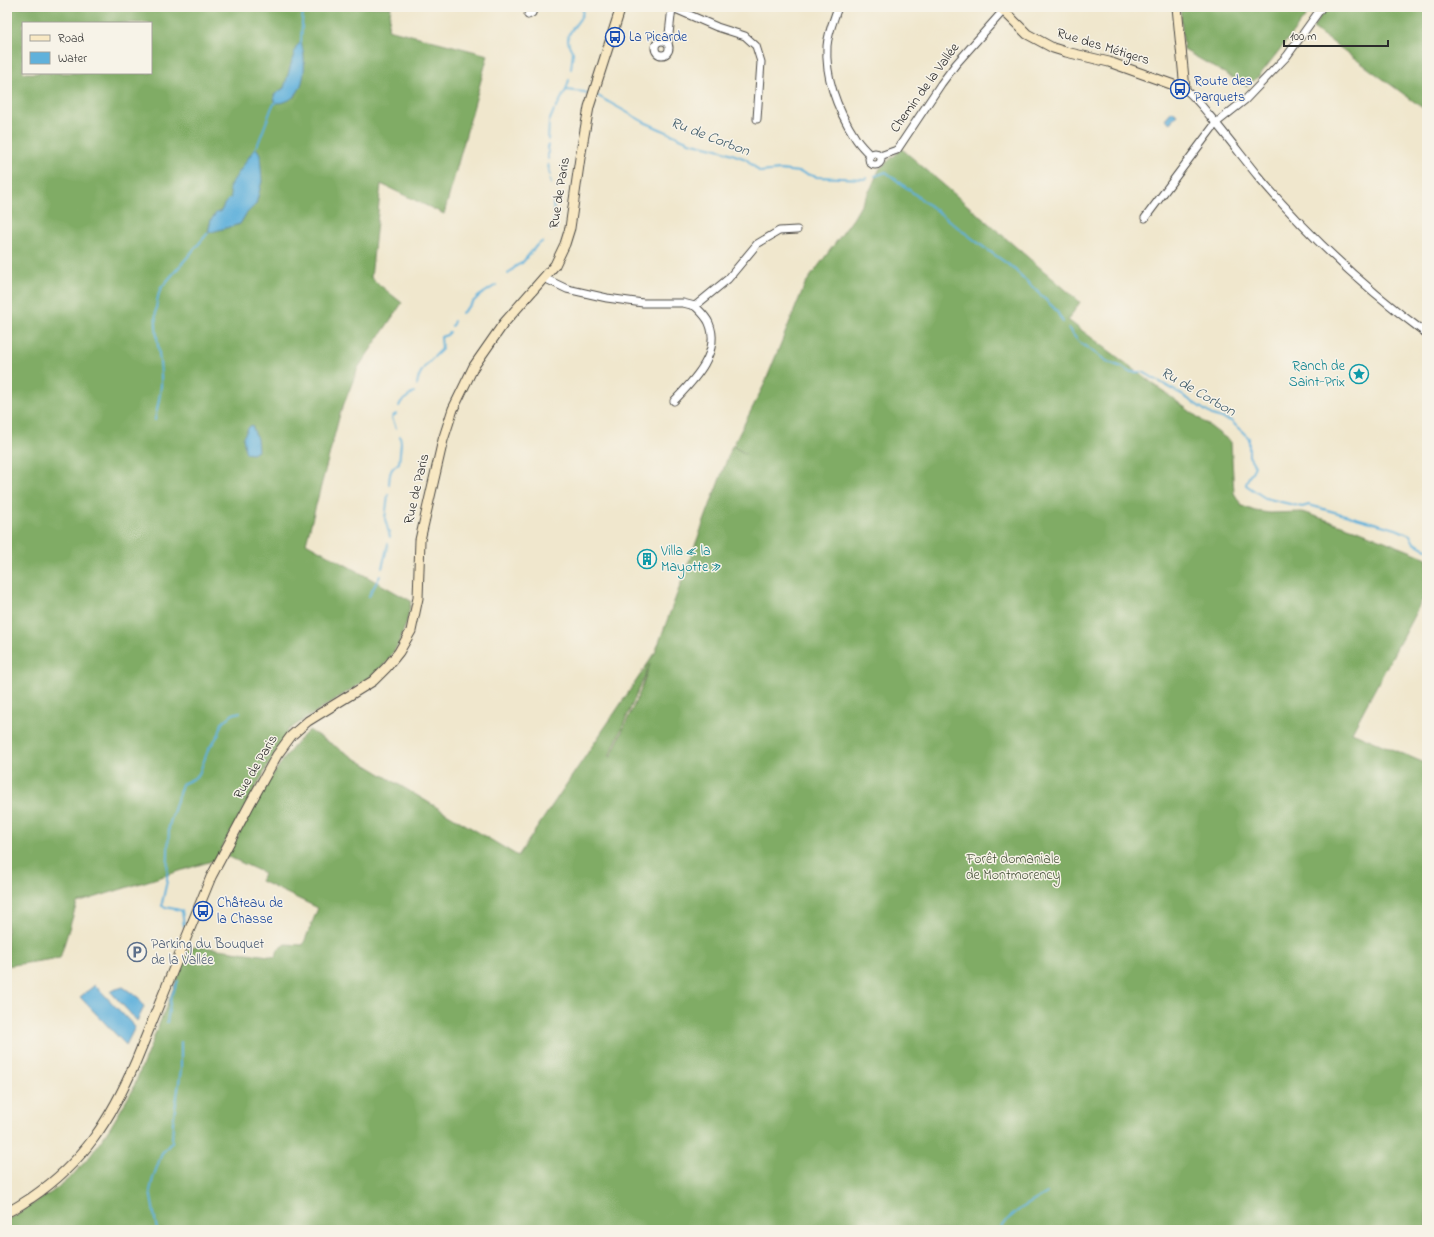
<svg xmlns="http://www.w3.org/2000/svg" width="1434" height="1237" font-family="'Indie Flower',sans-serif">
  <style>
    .forest { fill: #80ac65; stroke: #566c48; fill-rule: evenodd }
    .water { fill: #60b1db; stroke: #466e83 }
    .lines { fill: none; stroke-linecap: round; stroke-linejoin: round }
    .stream { stroke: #60b1db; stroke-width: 2 }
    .street-casing { stroke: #494743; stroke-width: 9 }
    .secondary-casing { stroke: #494743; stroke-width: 11 }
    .street { stroke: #fff; stroke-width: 7 }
    .secondary { stroke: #f8e8c3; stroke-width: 9 }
    .labels { text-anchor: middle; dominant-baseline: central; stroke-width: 3; stroke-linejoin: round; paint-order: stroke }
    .transit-label { font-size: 14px; fill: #164399; stroke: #f7f3e8; text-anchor: start }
    .street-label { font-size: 14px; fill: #2b2b2b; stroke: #f7f3e8 }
    .culture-label { font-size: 14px; fill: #0d838f; stroke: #f7f3e8; text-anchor: end }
    .park-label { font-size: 14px; fill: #4e5a41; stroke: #f7f3e8 }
    .service-label { font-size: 14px; fill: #4e5e75; stroke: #f7f3e8; text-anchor: start }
    .water-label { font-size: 15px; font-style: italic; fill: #3e5a69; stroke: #f7f3e8 }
  </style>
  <rect width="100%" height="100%" fill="#f7f3e8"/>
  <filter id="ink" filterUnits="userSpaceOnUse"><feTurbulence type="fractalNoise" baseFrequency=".025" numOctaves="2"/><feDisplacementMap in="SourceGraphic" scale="8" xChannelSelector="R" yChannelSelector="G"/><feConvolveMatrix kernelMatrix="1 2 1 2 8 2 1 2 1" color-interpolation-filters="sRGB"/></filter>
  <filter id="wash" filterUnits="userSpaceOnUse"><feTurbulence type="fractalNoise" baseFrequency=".012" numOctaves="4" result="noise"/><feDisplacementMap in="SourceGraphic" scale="16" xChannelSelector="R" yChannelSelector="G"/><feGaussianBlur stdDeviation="0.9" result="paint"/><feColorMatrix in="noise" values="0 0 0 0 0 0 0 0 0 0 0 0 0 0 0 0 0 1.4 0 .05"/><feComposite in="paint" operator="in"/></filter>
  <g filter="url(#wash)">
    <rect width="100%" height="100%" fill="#f0e7cd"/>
    <g class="forest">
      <path d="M 7,7 L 391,7 L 388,29 L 488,55 L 444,214 L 381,184 L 371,278 L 402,303 L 358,368 L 340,414 L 306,543 L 411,601 L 407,621 L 398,645 L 386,663 L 369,678 L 288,730 L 215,860 L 77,903 L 60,958 L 7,966 ZM 23,23 L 151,23 L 151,73 L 23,73 ZM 303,50 C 306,71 304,78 295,97 L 274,95 L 284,88 ZM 262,180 L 256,204 L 246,214 L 240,224 L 208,232 L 211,220 L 221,211 L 225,203 L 231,197 Z"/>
      <path d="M 1180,7 L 1313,7 L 1259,76 L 1247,86 L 1184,50 Z"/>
      <path d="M 1326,7 L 1427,7 L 1427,111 L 1313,28 Z"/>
      <path d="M 902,149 L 1080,302 L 1068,320 L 1231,442 L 1234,493 L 1242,506 L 1255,511 L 1270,513 L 1302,512 L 1360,531 L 1427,558 L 1427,591 L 1352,732 L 1427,764 L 1427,1230 L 7,1230 L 7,1220 L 52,1192 L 72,1176 L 91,1155 L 110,1128 L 132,1091 L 169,1000 L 188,950 L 196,946 L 276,957 L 278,949 L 285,944 L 303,945 L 318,908 L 261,881 L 264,873 L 227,856 C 251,813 273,765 309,730 L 351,756 L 518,856 L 655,653 L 732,446 L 746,454 L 733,446 L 764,385 L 805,284 L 853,219 L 871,188 L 880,168 ZM 650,664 L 640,692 L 610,758 L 609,757 Z"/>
    </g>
    <g class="water">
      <path d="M 301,42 C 308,65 306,104 275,103 L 274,95 L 284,88 L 296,47 Z"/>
      <path d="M 1172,111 L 1177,115 L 1170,123 L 1165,119 Z"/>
      <path d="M 255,148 L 257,149 L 260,154 L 262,181 L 256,204 L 246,214 L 240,224 L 208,233 L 211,220 L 216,213 L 221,211 L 225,203 L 231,197 L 229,187 Z"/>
      <path d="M 252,425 L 257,439 L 258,451 L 252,454 L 246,453 L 245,450 L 243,437 L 249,427 Z"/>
      <path d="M 95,985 L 135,1027 L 126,1045 L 80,997 Z"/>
      <path d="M 123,987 L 139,998 L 144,1007 L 137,1021 L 110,991 Z"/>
    </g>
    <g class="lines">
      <g class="stream">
        <path d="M 301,42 L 303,7"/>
        <path d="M 571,69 L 573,52 C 561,36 573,30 581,17 C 583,14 583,10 583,7"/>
        <path d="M 566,90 L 584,92 L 588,94"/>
        <path d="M 598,96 L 644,122 L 689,142 L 721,150 L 746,159 L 760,172 L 780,170 L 799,172 L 817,177 L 864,179 L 867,178"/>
        <path d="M 556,108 L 566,90 L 569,80"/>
        <path d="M 548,140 L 549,122 L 554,110"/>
        <path d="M 255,148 L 258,144 L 272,107 L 275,103"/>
        <path d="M 548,159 L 548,145"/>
        <path d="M 548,164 L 550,175"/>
        <path d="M 875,176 L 886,172 L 982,246 L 1012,267 L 1056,310 L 1063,322"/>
        <path d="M 550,179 L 551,184"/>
        <path d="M 553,203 L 554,212"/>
        <path d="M 551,231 L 554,218"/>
        <path d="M 508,274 L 516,266 L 522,263 L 537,245 L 542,242"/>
        <path d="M 462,313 L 479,296 L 496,285"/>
        <path d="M 452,326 L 454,321"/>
        <path d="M 1068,328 L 1078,341 L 1108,362 L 1122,367 L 1129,372 L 1143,372 L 1179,393 L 1212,415 L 1231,421 L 1249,438 L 1249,456 L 1255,466 C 1252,474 1247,477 1246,485 L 1265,498 L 1302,507 L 1309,505 L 1396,529 L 1410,535 L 1414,543 L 1427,549"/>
        <path d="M 417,385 C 418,369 432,360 442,349 L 441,337 L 447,335 L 450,332"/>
        <path d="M 399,406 L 401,402 L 414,392"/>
        <path d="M 155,420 C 157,409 160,397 161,386 C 163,355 148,317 161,288 L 208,233"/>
        <path d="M 396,428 L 392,418 L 393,416 L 396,414"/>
        <path d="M 389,484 C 390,473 389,470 399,463 L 401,443 L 400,436"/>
        <path d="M 388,495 L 385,519 L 390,537"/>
        <path d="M 382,568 L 388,544"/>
        <path d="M 369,596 L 380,576"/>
        <path d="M 184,926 L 182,911 C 176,908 169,909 162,906 L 162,903 L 167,881 L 169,826 L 182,784 L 193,779 L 199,774 L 208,750 L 219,734 L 222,723 L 233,714 L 240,712"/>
        <path d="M 167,1022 L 171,997 L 178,981"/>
        <path d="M 157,1230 L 150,1191 L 153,1178 L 162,1153 L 172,1142 L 173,1122 L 181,1070 L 181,1042"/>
        <path d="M 1000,1230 L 1008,1219 L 1020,1209 L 1047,1193"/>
      </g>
    </g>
  </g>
  <g filter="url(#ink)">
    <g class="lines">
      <defs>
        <g id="street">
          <path d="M 671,7 L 717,27 L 745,36 L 756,46 L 761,62 L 757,119"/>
          <path d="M 838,7 C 834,19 828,33 827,46 C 825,79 838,111 856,139 C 860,145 865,150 870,155"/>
          <path d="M 528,15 L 532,13 L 534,7"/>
          <circle cx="662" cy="48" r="7"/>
          <path d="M 668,43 L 672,7"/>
          <path d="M 1185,89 C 1195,97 1202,106 1210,116 C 1226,135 1241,155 1257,175 C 1307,234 1364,288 1427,334"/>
          <circle cx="875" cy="159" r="6"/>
          <path d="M 880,156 L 897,150 L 941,84 L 956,64 L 1003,11"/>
          <path d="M 1145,218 L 1216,123 L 1245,100 L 1287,56 L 1322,7"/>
          <path d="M 544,278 L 567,289 L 607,298 L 643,303 L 683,303 L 695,306"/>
          <path d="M 695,306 L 728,279 L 757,244 L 779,231 L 797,230"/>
          <path d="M 674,401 C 692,382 722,353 709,323 C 706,316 700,311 695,306"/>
        </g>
        <g id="secondary">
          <path d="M 1000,7 L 1027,34 L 1053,48 L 1066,52 L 1109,62 L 1185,89 L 1177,7"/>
          <path d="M 7,1212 C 15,1209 23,1203 31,1198 C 84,1162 111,1119 136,1061 L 211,877 L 251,802 L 277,755 L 291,736 L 308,721 L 373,681 L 387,667 L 399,652 L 411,631 L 418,598 L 420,540 L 443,440 L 453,409 L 474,366 L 504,323 L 555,265 L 565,244 L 570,228 L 580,158 L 589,107 L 621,7"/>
        </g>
      </defs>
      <use href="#street" class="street-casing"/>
      <use href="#secondary" class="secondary-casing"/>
      <use href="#street" class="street"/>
      <use href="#secondary" class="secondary"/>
    </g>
  </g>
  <defs>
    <symbol id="bus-ring" viewBox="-11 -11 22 22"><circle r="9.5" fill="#f7f3e8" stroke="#1a4fb4" stroke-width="1.5"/><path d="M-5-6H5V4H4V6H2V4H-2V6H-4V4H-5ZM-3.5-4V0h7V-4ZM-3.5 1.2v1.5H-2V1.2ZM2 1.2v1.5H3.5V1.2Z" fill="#1a4fb4"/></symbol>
    <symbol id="sight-ring" viewBox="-11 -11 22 22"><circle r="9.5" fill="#f7f3e8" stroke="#0f9aa8" stroke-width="1.5"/><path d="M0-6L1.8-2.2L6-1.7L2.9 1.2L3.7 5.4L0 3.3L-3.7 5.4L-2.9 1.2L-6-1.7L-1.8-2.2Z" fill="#0f9aa8"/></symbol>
    <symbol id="building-ring" viewBox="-11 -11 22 22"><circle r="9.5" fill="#f7f3e8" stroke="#0f9aa8" stroke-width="1.5"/><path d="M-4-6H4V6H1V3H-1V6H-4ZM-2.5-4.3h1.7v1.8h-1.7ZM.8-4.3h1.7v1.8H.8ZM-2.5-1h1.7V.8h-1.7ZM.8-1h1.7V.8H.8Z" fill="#0f9aa8"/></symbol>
    <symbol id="parking-ring" viewBox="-11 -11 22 22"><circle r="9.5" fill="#f7f3e8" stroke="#5c6f8a" stroke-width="1.5"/><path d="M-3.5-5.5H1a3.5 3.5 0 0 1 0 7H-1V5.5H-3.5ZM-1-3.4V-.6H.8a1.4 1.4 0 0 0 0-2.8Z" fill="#5c6f8a"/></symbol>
  </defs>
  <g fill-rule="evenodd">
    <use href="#bus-ring" x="604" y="26" width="22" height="22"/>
    <use href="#bus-ring" x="1169" y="78" width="22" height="22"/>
    <use href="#sight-ring" x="1348" y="363" width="22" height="22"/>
    <use href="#building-ring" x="636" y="548" width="22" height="22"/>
    <use href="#bus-ring" x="192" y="900" width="22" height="22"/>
    <use href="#parking-ring" x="126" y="941" width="22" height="22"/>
  </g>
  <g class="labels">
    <g class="transit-label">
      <text x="629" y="37">La Picarde</text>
      <text x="1194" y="81">Route des<tspan x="1194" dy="16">Parquets</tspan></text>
      <text x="217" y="903">Château de<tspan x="217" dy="16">la Chasse</tspan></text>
    </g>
    <g class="street-label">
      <text transform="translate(1103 47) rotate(17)">Rue des Métigers</text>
      <text transform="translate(925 88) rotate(-54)">Chemin de la Vallée</text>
      <text transform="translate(560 193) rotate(-81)">Rue de Paris</text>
      <text transform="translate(417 489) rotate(-77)">Rue de Paris</text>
      <text transform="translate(256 767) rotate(-59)">Rue de Paris</text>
    </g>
    <g class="culture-label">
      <text x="1345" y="366">Ranch de<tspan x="1345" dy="16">Saint-Prix</tspan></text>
      <text x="661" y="551" text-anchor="start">Villa « la<tspan x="661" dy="16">Mayotte »</tspan></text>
    </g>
    <g class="park-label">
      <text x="1013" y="859">Forêt domaniale<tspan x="1013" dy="16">de Montmorency</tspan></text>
    </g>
    <g class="service-label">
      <text x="151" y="944">Parking du Bouquet<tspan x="151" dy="16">de la Vallée</tspan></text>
    </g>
    <g class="water-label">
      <text transform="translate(710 137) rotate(21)">Ru de Corbon</text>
      <text transform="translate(1198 392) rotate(30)">Ru de Corbon</text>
    </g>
  </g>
  <rect width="1434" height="1237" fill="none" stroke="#f7f3e8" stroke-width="24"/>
  <rect x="22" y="22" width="130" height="52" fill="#f7f3e8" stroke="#a5a39c"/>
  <rect x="30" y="35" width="20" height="6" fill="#f8e8c3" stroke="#a5a39c"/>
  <text x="58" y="42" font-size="12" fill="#2b2b2b">Road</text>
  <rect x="30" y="52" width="20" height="12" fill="#60b1db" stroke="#a5a39c"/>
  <text x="58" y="62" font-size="12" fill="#2b2b2b">Water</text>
  <path d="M1284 40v6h104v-6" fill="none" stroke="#2b2b2b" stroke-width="2"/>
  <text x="1290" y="40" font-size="12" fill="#2b2b2b" stroke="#f7f3e8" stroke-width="3" paint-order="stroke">100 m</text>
</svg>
